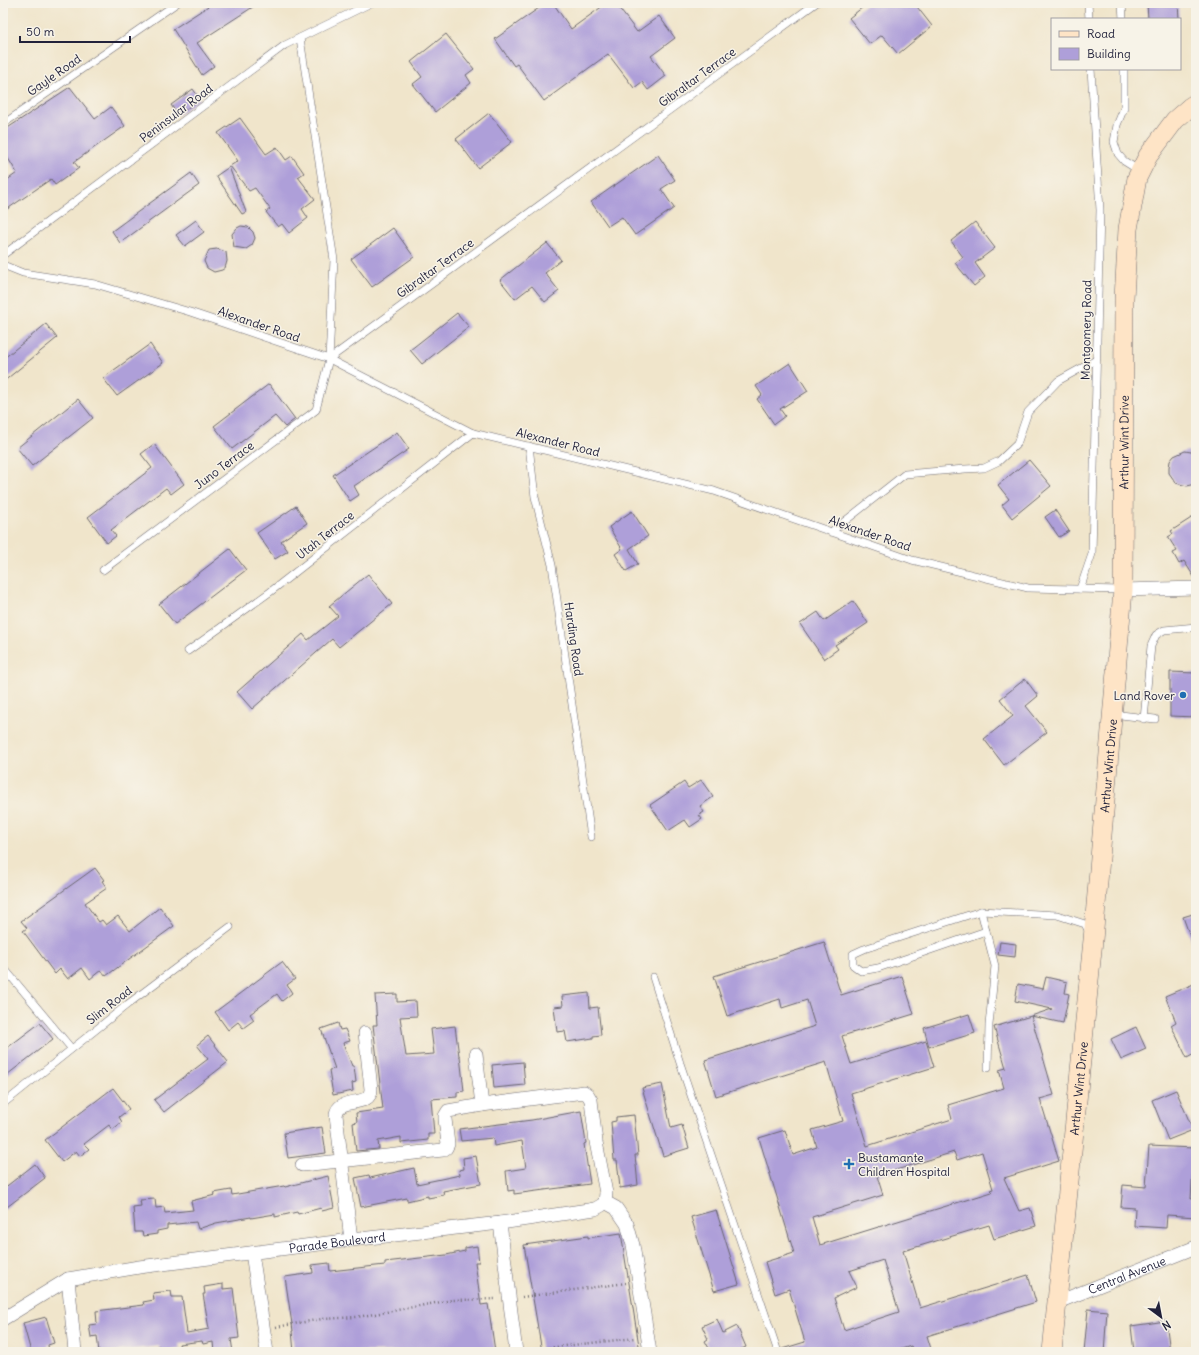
<svg xmlns="http://www.w3.org/2000/svg" width="1199" height="1355" font-family="Delius,sans-serif">
  <style>
    .building { fill: #ae9fd9; fill-rule: evenodd }
    .lines { fill: none; stroke-linecap: round; stroke-linejoin: round }
    .service-casing { stroke: #6a666d; stroke-width: 8 }
    .minor-casing { stroke: #6a666d; stroke-width: 14 }
    .secondary-casing { stroke: #6a666d; stroke-width: 20 }
    .path { stroke: #6a666d; stroke-width: 2.5; stroke-dasharray: 1 3; stroke-linecap: butt }
    .service { stroke: #fff; stroke-width: 7 }
    .minor { stroke: #fff; stroke-width: 13 }
    .secondary { stroke: #fee4c6; stroke-width: 19 }
    .poi-dot { fill: #1f6fb2; stroke: #f7f3e8; stroke-width: 1.5 }
    .labels { text-anchor: middle; dominant-baseline: central; stroke-width: 3; stroke-linejoin: round; paint-order: stroke }
    .street-label { font-size: 12px; fill: #22223b; stroke: #f7f3e8 }
    .poi-label { font-size: 12px; fill: #22223b; stroke: #f7f3e8; text-anchor: end }
  </style>
  <rect width="100%" height="100%" fill="#f7f3e8"/>
  <filter id="ink" filterUnits="userSpaceOnUse"><feTurbulence type="fractalNoise" baseFrequency=".025" numOctaves="2"/><feDisplacementMap in="SourceGraphic" scale="8" xChannelSelector="R" yChannelSelector="G"/><feConvolveMatrix kernelMatrix="1 2 1 2 8 2 1 2 1" color-interpolation-filters="sRGB"/></filter>
  <filter id="wash" filterUnits="userSpaceOnUse"><feTurbulence type="fractalNoise" baseFrequency=".012" numOctaves="4" result="noise"/><feDisplacementMap in="SourceGraphic" scale="16" xChannelSelector="R" yChannelSelector="G"/><feGaussianBlur stdDeviation="0.9" result="paint"/><feColorMatrix in="noise" values="0 0 0 0 0 0 0 0 0 0 0 0 0 0 0 0 0 1.4 0 .05"/><feComposite in="paint" operator="in"/></filter>
  <g filter="url(#wash)">
    <rect width="100%" height="100%" fill="#f0e5cb"/>
    <g id="blocks">
      <g class="building">
        <path d="M 213,3 L 259,3 L 197,43 L 214,66 L 202,75 L 173,29 Z"/>
        <path d="M 546,3 L 553,3 L 571,29 L 607,3 L 615,3 L 637,32 L 659,16 L 675,38 L 651,56 L 666,76 L 648,90 L 642,82 L 634,88 L 608,54 L 544,101 L 517,64 L 514,66 L 495,39 Z"/>
        <path d="M 868,3 L 914,3 L 932,26 L 898,54 L 882,35 L 870,44 L 849,18 Z"/>
        <path d="M 1147,3 L 1178,3 L 1179,19 L 1148,19 Z"/>
        <path d="M 446,34 L 474,69 L 466,75 L 471,83 L 435,112 L 413,84 L 422,77 L 411,62 Z"/>
        <path d="M 70,87 L 95,119 L 111,107 L 125,126 L 74,162 L 79,168 L 55,185 L 51,179 L 3,212 L 3,183 L 17,173 L 3,150 L 3,131 Z"/>
        <path d="M 193,89 L 200,99 L 178,115 L 171,105 Z"/>
        <path d="M 489,113 L 512,142 L 478,168 L 456,139 Z"/>
        <path d="M 240,118 L 266,154 L 277,147 L 286,160 L 292,156 L 304,173 L 298,177 L 315,199 L 302,209 L 308,218 L 289,233 L 282,224 L 278,227 L 266,212 L 270,209 L 255,188 L 249,191 L 230,166 L 238,161 L 218,133 Z"/>
        <path d="M 658,155 L 675,180 L 661,189 L 674,208 L 635,235 L 622,217 L 608,226 L 591,202 Z"/>
        <path d="M 229,167 L 246,212 L 242,214 L 216,176 Z"/>
        <path d="M 191,173 L 199,185 L 120,243 L 112,231 Z"/>
        <path d="M 196,220 L 204,232 L 185,246 L 176,235 Z"/>
        <path d="M 975,222 L 995,248 L 975,263 L 985,277 L 974,286 L 955,263 L 963,257 L 951,241 Z"/>
        <path d="M 241,226 L 248,227 L 253,232 L 255,238 L 252,245 L 246,249 L 234,247 L 232,234 L 237,228 Z"/>
        <path d="M 393,228 L 414,257 L 372,287 L 351,259 Z"/>
        <path d="M 547,243 L 561,260 L 545,273 L 559,291 L 545,302 L 532,286 L 515,299 L 500,280 Z"/>
        <path d="M 217,249 L 226,252 L 227,261 L 225,268 L 222,270 L 214,272 L 207,268 L 204,261 L 209,250 Z"/>
        <path d="M 457,313 L 469,327 L 422,364 L 410,350 Z"/>
        <path d="M 46,324 L 57,338 L 3,382 L 3,359 Z"/>
        <path d="M 150,344 L 163,363 L 117,396 L 103,378 Z"/>
        <path d="M 790,363 L 808,391 L 780,409 L 785,416 L 774,424 L 757,399 L 762,395 L 756,386 Z"/>
        <path d="M 269,384 L 295,419 L 285,427 L 275,416 L 232,449 L 214,426 Z"/>
        <path d="M 78,399 L 93,418 L 32,466 L 17,448 Z"/>
        <path d="M 397,432 L 409,449 L 354,486 L 359,495 L 350,501 L 333,475 Z"/>
        <path d="M 154,444 L 184,484 L 171,494 L 166,488 L 111,530 L 116,536 L 107,543 L 88,517 L 152,468 L 141,454 Z"/>
        <path d="M 1185,451 L 1191,452 L 1196,454 L 1196,484 L 1187,486 L 1176,483 L 1169,473 L 1169,467 L 1170,461 L 1174,456 Z"/>
        <path d="M 1029,460 L 1051,486 L 1012,518 L 1002,505 L 1009,499 L 998,485 Z"/>
        <path d="M 296,506 L 307,523 L 281,541 L 288,551 L 275,559 L 257,533 Z"/>
        <path d="M 1055,510 L 1069,531 L 1059,537 L 1045,517 Z"/>
        <path d="M 632,511 L 648,536 L 629,549 L 638,564 L 626,571 L 615,554 L 622,549 L 609,527 Z"/>
        <path d="M 1196,515 L 1196,580 L 1184,561 L 1179,564 L 1173,553 L 1177,551 L 1168,537 L 1173,534 L 1171,531 Z"/>
        <path d="M 230,549 L 246,570 L 175,624 L 159,604 Z"/>
        <path d="M 368,574 L 392,604 L 339,647 L 332,639 L 252,709 L 237,692 L 303,634 L 308,640 L 338,616 L 329,606 Z"/>
        <path d="M 853,601 L 868,623 L 835,645 L 838,649 L 824,659 L 800,624 L 818,612 L 824,621 Z"/>
        <path d="M 1170,672 L 1196,673 L 1196,717 L 1170,716 Z"/>
        <path d="M 1025,679 L 1038,696 L 1026,706 L 1047,732 L 1004,765 L 984,739 L 1013,716 L 1000,699 Z"/>
        <path d="M 701,780 L 713,797 L 700,806 L 704,812 L 699,815 L 702,819 L 690,827 L 685,820 L 668,831 L 650,805 L 684,782 L 688,788 Z"/>
        <path d="M 95,868 L 104,880 L 102,881 L 107,888 L 85,903 L 99,922 L 102,920 L 106,925 L 118,916 L 130,931 L 160,907 L 174,926 L 106,976 L 101,970 L 90,979 L 82,968 L 68,979 L 60,969 L 55,974 L 23,931 L 27,928 L 21,921 Z"/>
        <path d="M 1196,913 L 1196,949 L 1195,950 L 1183,917 Z"/>
        <path d="M 824,942 L 841,995 L 902,976 L 914,1014 L 842,1036 L 851,1064 L 926,1041 L 934,1067 L 851,1093 L 867,1146 L 952,1119 L 948,1105 L 1004,1088 L 999,1070 L 1006,1068 L 994,1027 L 1031,1016 L 1054,1095 L 1040,1099 L 1059,1161 L 1004,1178 L 1019,1211 L 1030,1208 L 1036,1226 L 994,1239 L 989,1225 L 903,1251 L 920,1308 L 1028,1275 L 1036,1302 L 927,1336 L 932,1352 L 913,1352 L 911,1346 L 892,1352 L 783,1352 L 782,1349 L 805,1342 L 789,1289 L 775,1294 L 765,1262 L 794,1253 L 759,1138 L 785,1130 L 793,1155 L 817,1147 L 812,1130 L 843,1121 L 826,1062 L 716,1096 L 705,1060 L 815,1026 L 807,1000 L 782,1008 L 780,999 L 727,1016 L 714,976 ZM 954,1152 L 957,1160 L 982,1152 L 993,1189 L 990,1190 L 992,1192 L 820,1245 L 812,1217 L 883,1195 L 877,1176 ZM 883,1260 L 899,1312 L 844,1330 L 834,1298 L 857,1287 L 849,1271 Z"/>
        <path d="M 1000,942 L 1016,944 L 1015,957 L 998,955 Z"/>
        <path d="M 282,962 L 295,979 L 287,985 L 292,993 L 282,1001 L 277,994 L 250,1014 L 254,1020 L 243,1028 L 238,1022 L 228,1030 L 215,1012 Z"/>
        <path d="M 1046,977 L 1067,982 L 1065,993 L 1069,994 L 1063,1023 L 1031,1016 L 1052,1009 L 1015,1001 L 1018,984 L 1043,989 Z"/>
        <path d="M 1196,983 L 1196,1053 L 1187,1058 L 1171,1025 L 1176,1022 L 1165,996 Z"/>
        <path d="M 589,993 L 590,1008 L 598,1007 L 601,1035 L 593,1036 L 593,1038 L 567,1042 L 565,1031 L 557,1032 L 554,1007 L 563,1006 L 562,996 Z"/>
        <path d="M 397,994 L 397,1002 L 416,1001 L 417,1016 L 400,1017 L 406,1056 L 434,1054 L 431,1029 L 455,1026 L 459,1056 L 460,1056 L 464,1091 L 457,1092 L 457,1097 L 431,1099 L 434,1134 L 428,1134 L 428,1140 L 401,1143 L 401,1137 L 378,1141 L 379,1149 L 356,1151 L 353,1123 L 357,1122 L 356,1113 L 383,1109 L 373,1025 L 377,1025 L 375,995 Z"/>
        <path d="M 969,1014 L 975,1033 L 929,1047 L 924,1028 Z"/>
        <path d="M 40,1023 L 53,1039 L 3,1078 L 3,1051 Z"/>
        <path d="M 338,1023 L 340,1030 L 345,1029 L 350,1041 L 343,1043 L 352,1066 L 354,1066 L 356,1082 L 352,1083 L 353,1091 L 333,1095 L 329,1070 L 335,1069 L 321,1029 Z"/>
        <path d="M 1136,1027 L 1146,1049 L 1121,1060 L 1111,1039 Z"/>
        <path d="M 208,1036 L 228,1062 L 164,1112 L 154,1100 L 208,1059 L 197,1045 Z"/>
        <path d="M 523,1062 L 525,1085 L 494,1088 L 492,1065 Z"/>
        <path d="M 662,1084 L 671,1128 L 682,1125 L 689,1148 L 663,1156 L 642,1088 Z"/>
        <path d="M 113,1088 L 129,1109 L 119,1117 L 122,1122 L 112,1130 L 109,1125 L 84,1144 L 89,1149 L 80,1156 L 76,1151 L 62,1162 L 45,1140 Z"/>
        <path d="M 1176,1090 L 1193,1130 L 1168,1140 L 1152,1100 Z"/>
        <path d="M 581,1111 L 586,1143 L 584,1144 L 590,1184 L 514,1194 L 514,1190 L 508,1191 L 506,1171 L 526,1168 L 522,1141 L 494,1146 L 493,1138 L 461,1141 L 459,1129 L 532,1120 Z"/>
        <path d="M 634,1115 L 638,1155 L 635,1155 L 638,1185 L 620,1188 L 617,1160 L 614,1160 L 611,1122 L 616,1121 L 616,1117 Z"/>
        <path d="M 322,1127 L 326,1153 L 288,1158 L 284,1133 Z"/>
        <path d="M 1149,1146 L 1194,1148 L 1191,1199 L 1196,1198 L 1196,1217 L 1167,1215 L 1166,1228 L 1134,1226 L 1135,1208 L 1121,1207 L 1123,1185 L 1146,1187 Z"/>
        <path d="M 476,1156 L 481,1184 L 443,1191 L 444,1195 L 428,1198 L 428,1196 L 407,1201 L 407,1198 L 361,1207 L 355,1178 L 369,1175 L 370,1178 L 414,1168 L 417,1184 L 460,1175 L 459,1170 L 464,1169 L 463,1158 Z"/>
        <path d="M 35,1164 L 45,1178 L 3,1210 L 3,1189 Z"/>
        <path d="M 328,1176 L 334,1208 L 322,1211 L 321,1208 L 298,1214 L 297,1212 L 275,1217 L 275,1214 L 251,1218 L 251,1217 L 216,1223 L 198,1229 L 196,1222 L 167,1225 L 167,1229 L 157,1231 L 157,1234 L 143,1236 L 142,1232 L 135,1232 L 133,1207 L 141,1206 L 140,1200 L 155,1199 L 156,1208 L 164,1207 L 165,1213 L 193,1210 L 191,1201 L 215,1195 L 214,1193 L 231,1190 L 232,1195 L 284,1186 L 285,1187 Z"/>
        <path d="M 716,1210 L 739,1284 L 714,1291 L 691,1217 Z"/>
        <path d="M 621,1233 L 640,1352 L 542,1352 L 524,1245 L 588,1236 L 588,1238 Z"/>
        <path d="M 477,1246 L 479,1262 L 475,1262 L 481,1305 L 488,1304 L 495,1351 L 294,1352 L 292,1331 L 293,1331 L 285,1277 L 313,1273 L 312,1265 L 329,1263 L 330,1271 L 385,1265 L 385,1262 L 446,1255 L 465,1251 L 465,1248 Z"/>
        <path d="M 223,1284 L 223,1289 L 233,1288 L 239,1338 L 231,1339 L 233,1352 L 214,1352 L 213,1342 L 203,1344 L 202,1341 L 179,1344 L 180,1349 L 160,1352 L 159,1346 L 109,1352 L 99,1352 L 97,1336 L 91,1337 L 89,1325 L 97,1324 L 96,1311 L 144,1305 L 143,1302 L 154,1300 L 153,1293 L 171,1291 L 172,1297 L 182,1297 L 187,1333 L 209,1329 L 203,1294 L 205,1294 L 204,1287 Z"/>
        <path d="M 1088,1309 L 1107,1311 L 1104,1352 L 1084,1352 Z"/>
        <path d="M 46,1317 L 54,1343 L 48,1345 L 49,1352 L 31,1352 L 23,1323 Z"/>
        <path d="M 717,1319 L 723,1333 L 737,1326 L 746,1347 L 735,1352 L 711,1352 L 705,1341 L 708,1339 L 702,1326 Z"/>
        <path d="M 1166,1321 L 1170,1352 L 1134,1352 L 1131,1326 Z"/>
      </g>
    </g>
  </g>
  <g filter="url(#ink)">
    <use href="#blocks" fill-opacity="0" stroke="#6a666d" stroke-width="1"/>
    <g class="lines">
      <defs>
        <g id="service">
          <path d="M 1088,3 L 1089,19"/>
          <path d="M 1122,3 L 1123,19"/>
          <path d="M 1124,69 L 1124,108 L 1117,125 L 1114,142 L 1118,154 L 1124,161 L 1140,171"/>
          <path d="M 3,124 L 177,3"/>
          <path d="M 3,255 L 285,45 L 371,3"/>
          <path d="M 3,265 L 23,273 L 95,284 L 190,312 L 329,359 L 473,433 L 714,491 L 912,560 L 1028,588 L 1122,590"/>
          <path d="M 329,359 L 816,3"/>
          <path d="M 529,446 L 535,497 L 552,565 L 591,837"/>
          <path d="M 831,532 L 905,474 L 965,469 L 984,468 L 999,461 L 1017,444 L 1028,412 L 1058,381 L 1096,360"/>
          <path d="M 103,570 L 316,410 L 329,359 L 334,260 L 300,38"/>
          <path d="M 1080,589 L 1092,554 L 1100,210 L 1091,69"/>
          <path d="M 188,651 L 270,592 L 473,433"/>
          <path d="M 1112,714 L 1155,719"/>
          <path d="M 1144,719 L 1151,646 L 1156,635 L 1164,630 L 1196,627"/>
          <path d="M 981,911 L 986,931"/>
          <path d="M 3,967 L 71,1048"/>
          <path d="M 653,977 L 680,1063 L 778,1352"/>
          <path d="M 988,1068 L 989,1025 L 995,966 L 986,931 L 878,968 L 861,971 L 853,965 L 853,954 L 864,949 L 981,911 L 1057,915 L 1085,924 L 1089,932"/>
          <path d="M 3,1104 L 128,1004 L 230,927"/>
        </g>
        <g id="minor">
          <path d="M 1123,590 L 1196,588"/>
          <path d="M 476,1054 L 482,1105"/>
          <path d="M 302,1165 L 443,1150 L 446,1148 L 448,1144 L 445,1119 L 445,1116 L 448,1111 L 482,1105 L 584,1092 L 588,1095 L 591,1100 L 596,1142 L 606,1193 L 605,1202"/>
          <path d="M 605,1202 L 616,1208 L 627,1224 L 633,1245 L 650,1352"/>
          <path d="M 500,1223 L 516,1352"/>
          <path d="M 351,1240 L 336,1115 C 338,1095 371,1109 371,1089 L 365,1033"/>
          <path d="M 252,1253 L 267,1352"/>
          <path d="M 68,1279 L 75,1352"/>
          <path id="s1" d="M 1058,1302 L 1196,1247"/>
          <path id="s2" d="M 3,1319 L 68,1279 L 139,1267 L 351,1240 L 500,1223 L 595,1209 L 602,1205 L 605,1202"/>
        </g>
        <g id="secondary">
          <path id="s3" d="M 1052,1352 L 1093,940 L 1123,590 L 1124,298 L 1128,229 L 1137,178 L 1148,156 L 1175,120 L 1190,107 L 1196,103"/>
        </g>
      </defs>
      <use href="#service" class="service-casing"/>
      <use href="#minor" class="minor-casing"/>
      <use href="#secondary" class="secondary-casing"/>
      <g class="path">
        <path d="M 522,1297 L 626,1283"/>
        <path d="M 276,1327 L 322,1319 L 357,1317 L 386,1312 L 452,1300 L 497,1299"/>
        <path d="M 529,1350 L 635,1338"/>
      </g>
      <use href="#service" class="service"/>
      <use href="#minor" class="minor"/>
      <use href="#secondary" class="secondary"/>
    </g>
  </g>
  <g class="poi-dot">
    <circle cx="1183" cy="695" r="4"/>
    <path d="M847 1158h4v4h4v4h-4v4h-4v-4h-4v-4h4z"/>
  </g>
  <g class="labels">
    <g class="street-label">
      <text transform="translate(54 75) rotate(-35)">Gayle Road</text>
      <text transform="translate(697 77) rotate(-36)">Gibraltar Terrace</text>
      <text transform="translate(176 113) rotate(-37)">Peninsular Road</text>
      <text transform="translate(435 268) rotate(-36)">Gibraltar Terrace</text>
      <text transform="translate(259 324) rotate(19)">Alexander Road</text>
      <text transform="translate(1086 330) rotate(-89)">Montgomery Road</text>
      <text transform="translate(558 442) rotate(14)">Alexander Road</text>
      <text stroke="none"><textPath href="#s3" startOffset="913">Arthur Wint Drive</textPath></text>
      <text transform="translate(224 465) rotate(-37)">Juno Terrace</text>
      <text transform="translate(870 533) rotate(19)">Alexander Road</text>
      <text transform="translate(325 535) rotate(-38)">Utah Terrace</text>
      <text transform="translate(574 639) rotate(82)">Harding Road</text>
      <text stroke="none"><textPath href="#s3" startOffset="589">Arthur Wint Drive</textPath></text>
      <text transform="translate(109 1005) rotate(-38)">Slim Road</text>
      <text stroke="none"><textPath href="#s3" startOffset="265">Arthur Wint Drive</textPath></text>
      <text stroke="none"><textPath href="#s2" startOffset="348">Parade Boulevard</textPath></text>
      <text stroke="none"><textPath href="#s1" startOffset="74">Central Avenue</textPath></text>
    </g>
    <g class="poi-label">
      <text x="1175" y="695">Land Rover</text>
      <text x="858" y="1157" text-anchor="start">Bustamante<tspan x="858" dy="14">Children Hospital</tspan></text>
    </g>
  </g>
  <rect width="1199" height="1355" fill="none" stroke="#f7f3e8" stroke-width="16"/>
  <rect x="1051" y="18" width="130" height="52" fill="#f7f3e8" stroke="#a29fa3"/>
  <rect x="1059" y="31" width="20" height="6" fill="#fee4c6" stroke="#a29fa3"/>
  <text x="1087" y="38" font-size="12" fill="#22223b">Road</text>
  <rect x="1059" y="48" width="20" height="12" fill="#ae9fd9" stroke="#a29fa3"/>
  <text x="1087" y="58" font-size="12" fill="#22223b">Building</text>
  <g transform="translate(1161 1317) rotate(148)" stroke="#f7f3e8" stroke-width="3" paint-order="stroke">
  <path d="M0-3L7 15L0 10L-7 15Z" fill="#22223b"/>
  <text y="-6" font-size="11" font-weight="bold" text-anchor="middle" fill="#22223b">N</text>
  </g>
  <path d="M20 36v6h110v-6" fill="none" stroke="#22223b" stroke-width="2"/>
  <text x="26" y="36" font-size="12" fill="#22223b" stroke="#f7f3e8" stroke-width="3" paint-order="stroke">50 m</text>
</svg>
